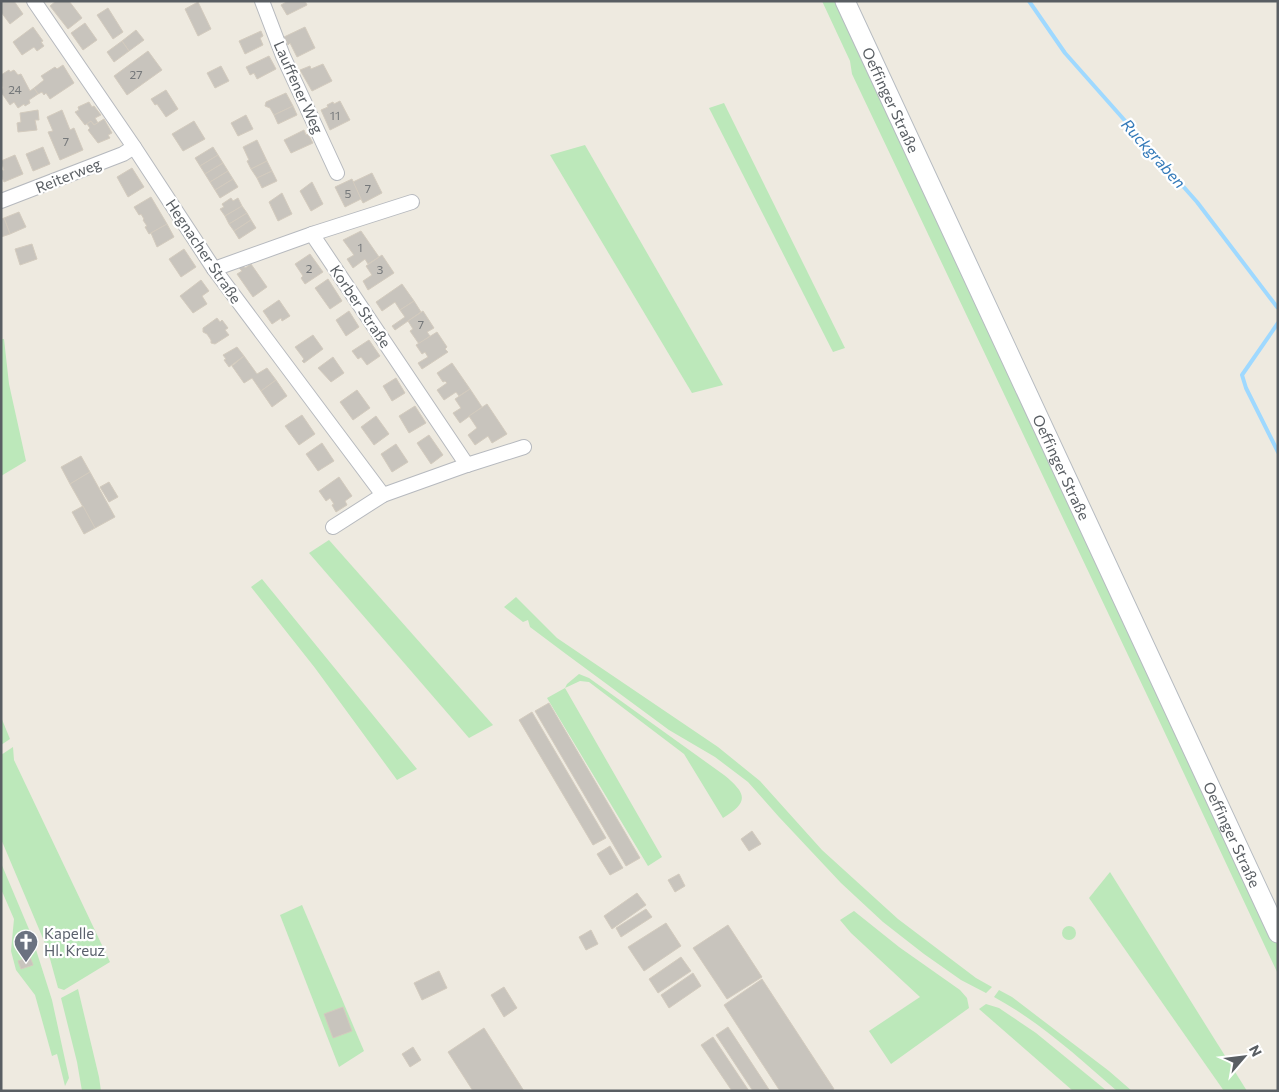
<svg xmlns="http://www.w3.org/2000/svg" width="1279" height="1092" font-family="Commissioner,sans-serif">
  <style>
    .green { fill: #bce8ba }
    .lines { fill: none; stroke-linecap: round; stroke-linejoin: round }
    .stream { stroke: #9fd9ff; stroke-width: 4 }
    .building { fill: #c8c4bd; stroke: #d3cbbe }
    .street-casing { stroke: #b6b9be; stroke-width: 16 }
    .secondary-casing { stroke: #b6bbc1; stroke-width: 21 }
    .street { stroke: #fff; stroke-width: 14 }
    .secondary { stroke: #fff; stroke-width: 19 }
    .labels { text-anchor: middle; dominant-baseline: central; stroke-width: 4.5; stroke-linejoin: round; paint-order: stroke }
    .number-label { font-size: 12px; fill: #75787a }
    .street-label { font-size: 15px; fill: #595e63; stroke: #fff }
    .worship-label { font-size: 15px; fill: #5b616d; stroke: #fff; text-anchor: start }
    .water-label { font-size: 16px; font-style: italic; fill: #347ab9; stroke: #fff }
  </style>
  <rect width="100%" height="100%" fill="#eeeae0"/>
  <g class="green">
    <path d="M 822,1 L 835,1 L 1278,944 L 1278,974 L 1156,714 L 852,74 L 850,61 Z"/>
    <path d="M 724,103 L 845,348 L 833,352 L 709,108 Z"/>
    <path d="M 585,145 L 723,385 L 692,393 L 550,155 Z"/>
    <path d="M 1,339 L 4,339 L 9,384 L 26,461 L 1,476 Z"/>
    <path d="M 329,540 L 493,725 L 469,738 L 309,553 Z"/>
    <path d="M 262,579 L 417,769 L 397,780 L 315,668 L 251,587 Z"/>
    <path d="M 516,597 L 557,638 L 718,747 L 760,781 L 822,850 L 898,919 L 976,978 L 992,987 L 986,993 L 961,980 L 924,954 L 883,922 L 841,883 L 779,817 L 748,782 L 715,757 L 669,730 L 566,654 L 530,627 L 528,620 L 523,622 L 504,607 Z"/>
    <path d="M 579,674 L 589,678 L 724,775 C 746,793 750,802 723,818 L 684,754 L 589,682 L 580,681 L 565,688 L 662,857 L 648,866 L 547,698 L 565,688 L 567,684 Z"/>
    <path d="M 1,717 L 10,739 L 1,745 Z"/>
    <path d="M 13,747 L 14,760 L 110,962 L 64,990 L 58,988 L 47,948 L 1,839 L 1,755 Z"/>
    <path d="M 1,863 L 31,934 L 52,1000 L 69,1078 L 65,1086 L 57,1054 L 52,1056 L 35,995 L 16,970 L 11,951 L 14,919 L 1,889 Z"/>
    <path d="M 1110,872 L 1247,1091 L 1224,1091 L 1089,898 Z"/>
    <path d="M 302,905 L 364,1051 L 339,1067 L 280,915 Z"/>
    <path d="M 854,911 L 899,947 L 960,990 L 967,998 L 969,1008 L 891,1064 L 869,1031 L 920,997 L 851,933 L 840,920 Z"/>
    <circle cx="1069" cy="933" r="7"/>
    <path d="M 78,989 L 99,1077 L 101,1091 L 82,1091 L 77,1062 L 61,998 Z"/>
    <path d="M 999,990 L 1012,997 L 1109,1071 L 1132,1091 L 1117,1091 C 1078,1057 1040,1022 994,997 Z"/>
    <path d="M 986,1004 L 999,1008 L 1036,1033 L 1107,1091 L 1073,1091 L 979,1009 Z"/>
  </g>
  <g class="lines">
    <g class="stream">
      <path d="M 1029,1 L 1065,53 L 1197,202 L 1277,307"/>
      <path d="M 1278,323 L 1242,375 L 1246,388 L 1278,452"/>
    </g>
  </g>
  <g class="building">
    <path d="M 1,1 L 14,1 L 23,14 L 10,24 L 1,12 Z"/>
    <path d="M 56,1 L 69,1 L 82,18 L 68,29 L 50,6 Z"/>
    <path d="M 288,1 L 305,1 L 307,5 L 287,15 L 281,5 Z"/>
    <path d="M 198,2 L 211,29 L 198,36 L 185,9 Z"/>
    <path d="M 108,8 L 123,32 L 113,39 L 97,15 Z"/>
    <path d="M 85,23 L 97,40 L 83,50 L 71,33 Z"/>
    <path d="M 33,27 L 43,41 L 41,42 L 44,46 L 37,51 L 34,47 L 22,55 L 13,42 Z"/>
    <path d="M 305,27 L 315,48 L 297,57 L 290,43 L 288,45 L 284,37 Z"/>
    <path d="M 136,30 L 144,40 L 129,51 L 122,41 Z"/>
    <path d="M 261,31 L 263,36 L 260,38 L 263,45 L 245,54 L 239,41 Z"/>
    <path d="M 122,41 L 129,51 L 114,62 L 107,52 Z"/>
    <path d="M 148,51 L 162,70 L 127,95 L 114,76 Z"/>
    <path d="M 269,56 L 276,69 L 257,79 L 254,73 L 250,75 L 246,67 Z"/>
    <path d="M 323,64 L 332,81 L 312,91 L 300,70 L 310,66 L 311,69 Z"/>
    <path d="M 63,65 L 74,83 L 50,99 L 46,93 L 44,95 L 42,92 L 38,94 L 34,88 L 44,80 L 41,76 L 55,67 L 57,69 Z"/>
    <path d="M 221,66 L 229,81 L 215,88 L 207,73 Z"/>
    <path d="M 9,70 L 10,72 L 14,70 L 18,75 L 21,74 L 30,91 L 34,88 L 38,94 L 29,100 L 30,103 L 25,106 L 24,104 L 18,108 L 14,102 L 10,105 L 1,92 L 3,88 L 1,75 Z"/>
    <path d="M 166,90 L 178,109 L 166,117 L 157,104 L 155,105 L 151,99 Z"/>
    <path d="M 286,93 L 293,106 L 274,115 L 270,108 L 265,106 L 266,102 Z"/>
    <path d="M 340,101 L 350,120 L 330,130 L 321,110 L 328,107 L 327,105 L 333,102 L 334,104 Z"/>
    <path d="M 89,102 L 92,107 L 94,106 L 101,115 L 95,118 L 98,123 L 94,125 L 91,121 L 85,125 L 75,112 L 79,110 L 78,107 Z"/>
    <path d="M 293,106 L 297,115 L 278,124 L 274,115 Z"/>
    <path d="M 38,110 L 39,120 L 35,120 L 37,130 L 18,132 L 17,123 L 21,122 L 20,113 Z"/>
    <path d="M 62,110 L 70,130 L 74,128 L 83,150 L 60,160 L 48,132 L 53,131 L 47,117 Z"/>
    <path d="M 246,115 L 253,129 L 238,136 L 231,123 Z"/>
    <path d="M 104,119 L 112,133 L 108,135 L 110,138 L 98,143 L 88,130 L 90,128 L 87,124 L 91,121 L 94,125 Z"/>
    <path d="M 194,121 L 205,139 L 183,151 L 172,134 Z"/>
    <path d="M 304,130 L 306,135 L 308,134 L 313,143 L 291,153 L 284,140 Z"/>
    <path d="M 257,140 L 267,161 L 251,169 L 247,161 L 249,160 L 243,147 Z"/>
    <path d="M 43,147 L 50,164 L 33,171 L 26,154 Z"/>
    <path d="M 213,147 L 218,155 L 200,166 L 195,158 Z"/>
    <path d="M 15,155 L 23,174 L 4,182 L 1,175 L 1,171 L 4,170 L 1,161 Z"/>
    <path d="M 218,155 L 223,163 L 205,174 L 200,166 Z"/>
    <path d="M 267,161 L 272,171 L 257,178 L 251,169 Z"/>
    <path d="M 223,163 L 228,171 L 210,182 L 205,174 Z"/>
    <path d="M 132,168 L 144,187 L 128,197 L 117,177 Z"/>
    <path d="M 228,171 L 233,179 L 215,190 L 210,182 Z"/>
    <path d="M 272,171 L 277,181 L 262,188 L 257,178 Z"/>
    <path d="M 372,173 L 382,193 L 363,203 L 353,182 Z"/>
    <path d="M 233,179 L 238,187 L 220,198 L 215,190 Z"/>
    <path d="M 352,179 L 361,199 L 345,207 L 335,187 Z"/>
    <path d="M 312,182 L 323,204 L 311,211 L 300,191 Z"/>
    <path d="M 282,193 L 292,214 L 278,221 L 269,202 Z"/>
    <path d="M 151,197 L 167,224 L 149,234 L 145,227 L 147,226 L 143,220 L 144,219 L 141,214 L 139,215 L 134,207 Z"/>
    <path d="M 231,198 L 233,201 L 238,198 L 242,206 L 225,216 L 220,209 L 224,207 L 222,204 Z"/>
    <path d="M 242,206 L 247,213 L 229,224 L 225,216 Z"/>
    <path d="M 19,212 L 26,227 L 10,234 L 4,218 Z"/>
    <path d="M 247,213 L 251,220 L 234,231 L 229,224 Z"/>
    <path d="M 4,218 L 10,234 L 1,237 L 1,219 Z"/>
    <path d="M 251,220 L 256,228 L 239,239 L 234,231 Z"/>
    <path d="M 167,224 L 174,237 L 157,247 L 151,233 Z"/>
    <path d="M 361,231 L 379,257 L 368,264 L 365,259 L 353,268 L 347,259 L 354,255 L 343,240 Z"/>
    <path d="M 32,244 L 37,259 L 20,265 L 15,249 Z"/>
    <path d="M 184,249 L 196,267 L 181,277 L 169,259 Z"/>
    <path d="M 310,254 L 323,272 L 305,284 L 301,278 L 303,276 L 295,264 Z"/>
    <path d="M 382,255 L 394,273 L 368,290 L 363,281 L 372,275 L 366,266 Z"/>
    <path d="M 251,264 L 267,287 L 253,297 L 237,274 L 242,271 L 239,268 L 243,265 L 245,268 Z"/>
    <path d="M 328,279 L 342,301 L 330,309 L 315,288 Z"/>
    <path d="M 201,280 L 209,291 L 202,296 L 207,304 L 193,313 L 180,296 Z"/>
    <path d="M 402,284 L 414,301 L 400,310 L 395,302 L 382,311 L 376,302 Z"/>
    <path d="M 279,300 L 290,316 L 282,321 L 281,318 L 272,324 L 263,311 Z"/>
    <path d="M 414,301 L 421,312 L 395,330 L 392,326 L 405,317 L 400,310 Z"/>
    <path d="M 349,311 L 359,327 L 346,336 L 336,320 Z"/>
    <path d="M 423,311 L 434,328 L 427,332 L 430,336 L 419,344 L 410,331 L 413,329 L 408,321 Z"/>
    <path d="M 217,318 L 220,322 L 222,320 L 228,328 L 225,330 L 229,335 L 215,344 L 211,343 L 211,340 L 207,334 L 203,332 L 203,328 Z"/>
    <path d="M 437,332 L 447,347 L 445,349 L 448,352 L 422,369 L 418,363 L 428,357 L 425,352 L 422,354 L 416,345 Z"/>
    <path d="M 313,335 L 323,349 L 304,363 L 302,361 L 304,359 L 295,347 Z"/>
    <path d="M 369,340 L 380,356 L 367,365 L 361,357 L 358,359 L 352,351 Z"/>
    <path d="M 237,347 L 244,356 L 229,367 L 224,360 L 226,359 L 223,355 Z"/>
    <path d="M 244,356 L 257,374 L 267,368 L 276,380 L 261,391 L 252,378 L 244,383 L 232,366 Z"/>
    <path d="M 333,357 L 344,373 L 331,382 L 318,368 Z"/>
    <path d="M 452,363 L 470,389 L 459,396 L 456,392 L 444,400 L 437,390 L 447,383 L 445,381 L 443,382 L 437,373 Z"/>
    <path d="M 396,378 L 405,393 L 392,401 L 383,386 Z"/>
    <path d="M 276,380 L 287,396 L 272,407 L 261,391 Z"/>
    <path d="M 470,389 L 482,407 L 460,423 L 453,413 L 461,408 L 455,399 Z"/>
    <path d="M 357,390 L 370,408 L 353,420 L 340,402 Z"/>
    <path d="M 487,404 L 507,434 L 492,443 L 488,436 L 475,445 L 468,435 L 477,428 L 469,416 Z"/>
    <path d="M 415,406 L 426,423 L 409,433 L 399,416 Z"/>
    <path d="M 302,415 L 315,434 L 299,445 L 285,426 Z"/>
    <path d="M 376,416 L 389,434 L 374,445 L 361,427 Z"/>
    <path d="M 429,435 L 443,455 L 431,464 L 417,443 Z"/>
    <path d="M 322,443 L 334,461 L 318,471 L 306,454 Z"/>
    <path d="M 396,444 L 408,462 L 392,472 L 381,454 Z"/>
    <path d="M 81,456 L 90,472 L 70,484 L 61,467 Z"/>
    <path d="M 90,472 L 115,517 L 95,528 L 70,484 Z"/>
    <path d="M 339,477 L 352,496 L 345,501 L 347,505 L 336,512 L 332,505 L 334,504 L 330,498 L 326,501 L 319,491 Z"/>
    <path d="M 109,482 L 118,497 L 109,502 L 100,487 Z"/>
    <path d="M 83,506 L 95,528 L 84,534 L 72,512 Z"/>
    <path d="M 549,703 L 640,858 L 626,866 L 535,711 Z"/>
    <path d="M 532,712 L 606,838 L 593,845 L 519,720 Z"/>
    <path d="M 752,831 L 761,844 L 749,851 L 741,839 Z"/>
    <path d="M 610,846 L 623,868 L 610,875 L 597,854 Z"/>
    <path d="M 679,874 L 685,886 L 675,892 L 668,880 Z"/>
    <path d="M 637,893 L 646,905 L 612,929 L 604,916 Z"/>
    <path d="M 646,909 L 652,917 L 621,937 L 616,928 Z"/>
    <path d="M 666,923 L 681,946 L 644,971 L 628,947 Z"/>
    <path d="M 728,925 L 762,977 L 727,999 L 693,948 Z"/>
    <path d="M 591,930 L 598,944 L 586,950 L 579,937 Z"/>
    <path d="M 30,957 L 33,965 L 21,969 L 18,961 Z"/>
    <path d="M 681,957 L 691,971 L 658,993 L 649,979 Z"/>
    <path d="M 439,971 L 447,988 L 422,1000 L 414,983 Z"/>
    <path d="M 693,973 L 701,986 L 669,1008 L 661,995 Z"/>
    <path d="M 762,979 L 834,1089 L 832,1091 L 780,1091 L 724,1005 Z"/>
    <path d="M 504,987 L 517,1008 L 504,1017 L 491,995 Z"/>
    <path d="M 343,1007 L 352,1031 L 333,1038 L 324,1014 Z"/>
    <path d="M 728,1027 L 770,1091 L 753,1091 L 716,1035 Z"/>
    <path d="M 484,1028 L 524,1091 L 473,1091 L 448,1052 Z"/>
    <path d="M 713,1037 L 749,1091 L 732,1091 L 701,1045 Z"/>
    <path d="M 413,1047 L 421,1060 L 410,1067 L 402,1054 Z"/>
  </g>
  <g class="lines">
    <defs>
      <g id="street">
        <path d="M 34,1 L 134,147 L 214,269 L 383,495"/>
        <path d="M 262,1 L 283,56 L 337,173"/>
        <path d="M 1,201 L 123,154 L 134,147"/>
        <path d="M 312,234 L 412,202"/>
        <path d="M 214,269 L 312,234 L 467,465"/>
        <path d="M 333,527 L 383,495 L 467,465 L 524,447"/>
      </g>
      <g id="secondary">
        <path id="s1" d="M 845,1 L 1278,933"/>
      </g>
    </defs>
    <use href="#street" class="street-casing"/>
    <use href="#secondary" class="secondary-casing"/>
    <use href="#street" class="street"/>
    <use href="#secondary" class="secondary"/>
  </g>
  <defs>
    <symbol id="church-pin" viewBox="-11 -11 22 30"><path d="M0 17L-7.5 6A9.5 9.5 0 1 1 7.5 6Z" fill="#6b7280" stroke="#fff"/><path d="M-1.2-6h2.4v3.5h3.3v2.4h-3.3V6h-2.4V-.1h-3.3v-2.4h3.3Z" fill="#fff"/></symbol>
  </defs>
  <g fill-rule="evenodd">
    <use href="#church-pin" x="12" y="928" width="28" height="38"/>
  </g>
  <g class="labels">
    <g class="number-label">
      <text x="136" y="74">27</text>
      <text x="15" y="89">24</text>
      <text x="335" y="115">11</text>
      <text x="66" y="141">7</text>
      <text x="368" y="188">7</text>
      <text x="348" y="193">5</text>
      <text x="360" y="247">1</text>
      <text x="309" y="268">2</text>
      <text x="380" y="269">3</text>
      <text x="421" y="324">7</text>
    </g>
    <g class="street-label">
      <text transform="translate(299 87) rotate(66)">Lauffener Weg</text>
      <text stroke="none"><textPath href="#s1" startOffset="109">Oeffinger Straße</textPath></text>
      <text transform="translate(68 175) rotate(-22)">Reiterweg</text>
      <text transform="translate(204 251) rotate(56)">Hegnacher Straße</text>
      <text transform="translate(361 306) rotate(56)">Korber Straße</text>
      <text stroke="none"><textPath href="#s1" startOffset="514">Oeffinger Straße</textPath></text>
      <text stroke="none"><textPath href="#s1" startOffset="919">Oeffinger Straße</textPath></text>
    </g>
    <g class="worship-label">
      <text x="44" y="933">Kapelle<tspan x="44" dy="17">Hl. Kreuz</tspan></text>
    </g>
    <g class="water-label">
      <text transform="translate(1154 153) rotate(48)">Ruckgraben</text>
    </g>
  </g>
  <rect width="1279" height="1092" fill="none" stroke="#595e63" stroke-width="5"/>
  <g transform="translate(1244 1057) rotate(62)" stroke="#ffffff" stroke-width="4" paint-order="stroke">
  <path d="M0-4L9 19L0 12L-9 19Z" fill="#595e63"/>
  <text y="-8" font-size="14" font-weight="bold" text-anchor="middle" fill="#595e63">N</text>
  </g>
</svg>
